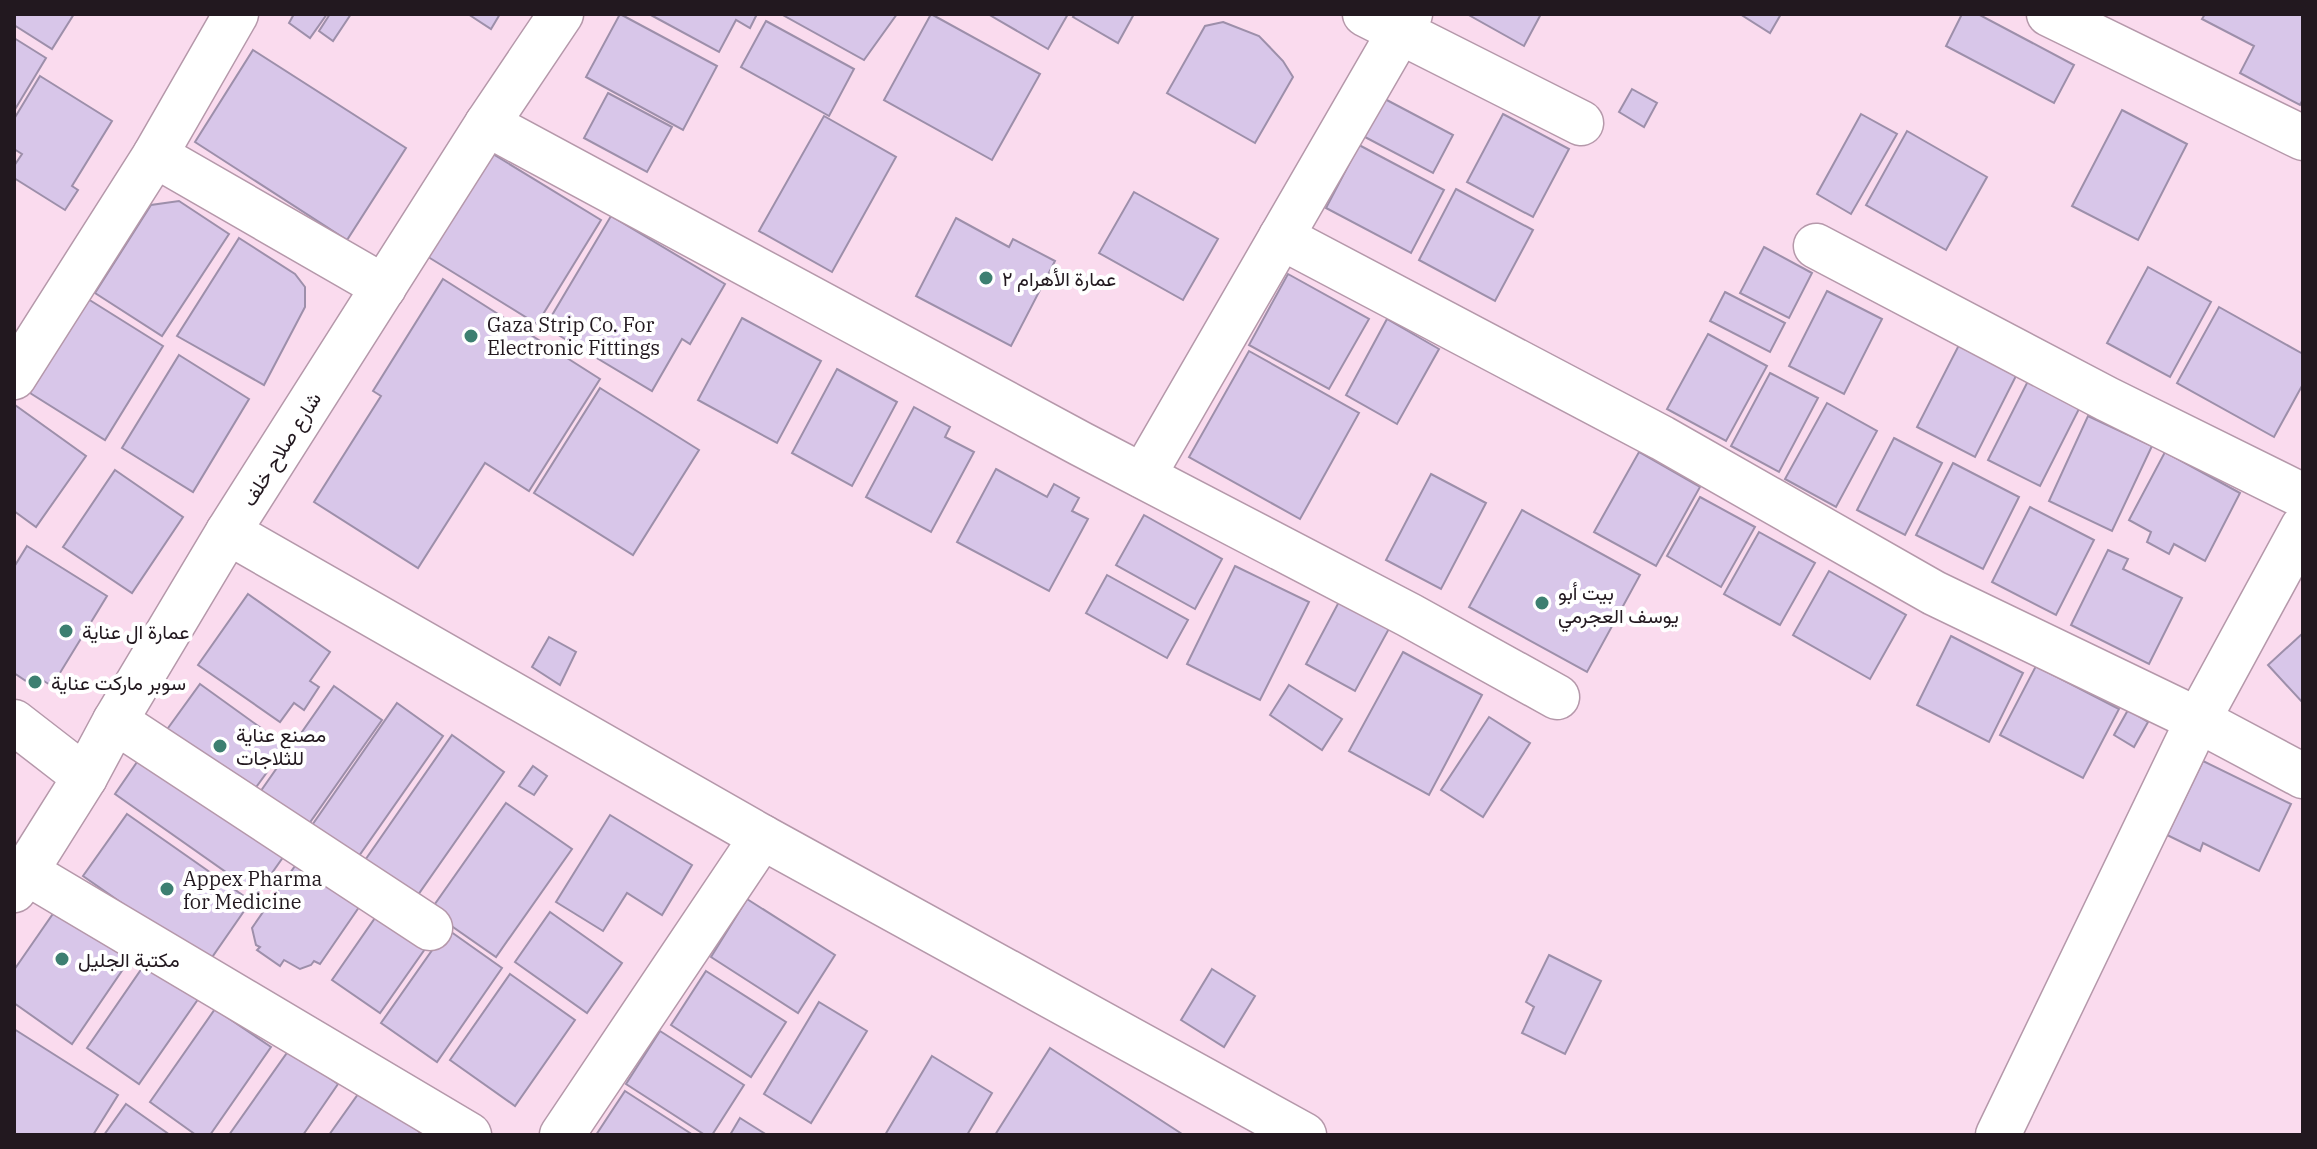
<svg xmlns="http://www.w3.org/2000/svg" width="2317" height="1149" font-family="'IBM Plex Serif',Vazirmatn,serif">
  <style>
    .building { fill: #d8c6e9; stroke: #9d8faa; stroke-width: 2 }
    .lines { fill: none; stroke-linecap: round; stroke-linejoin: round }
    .minor-casing { stroke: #b598aa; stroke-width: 47 }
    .secondary-casing { stroke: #b598aa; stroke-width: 47 }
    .minor { stroke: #fff; stroke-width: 44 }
    .secondary { stroke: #fff; stroke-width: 44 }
    .poi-dot { fill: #3d7f71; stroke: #fff; stroke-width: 3 }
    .labels { text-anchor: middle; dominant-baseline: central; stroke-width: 8; stroke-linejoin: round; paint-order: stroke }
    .poi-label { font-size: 20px; fill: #22181f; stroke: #fff; text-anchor: start }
    .street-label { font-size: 20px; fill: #22181f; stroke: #fff }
  </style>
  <rect width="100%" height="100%" fill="#fadbee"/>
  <g class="building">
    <path d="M 14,14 L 74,14 L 52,49 L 14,25 Z"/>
    <path d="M 294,14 L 327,14 L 310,38 L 289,23 Z"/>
    <path d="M 330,14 L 351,14 L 333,41 L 319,31 Z"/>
    <path d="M 468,14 L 500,14 L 491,29 Z"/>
    <path d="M 620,14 L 717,66 L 683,130 L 586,77 Z"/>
    <path d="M 649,14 L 757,14 L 750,28 L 736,20 L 719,52 Z"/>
    <path d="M 781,14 L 897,14 L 864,60 Z"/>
    <path d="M 931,14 L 1040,74 L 992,160 L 884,100 Z"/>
    <path d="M 988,14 L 1068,14 L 1048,49 Z"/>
    <path d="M 1075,14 L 1134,14 L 1118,43 L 1073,17 Z"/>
    <path d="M 1467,14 L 1541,14 L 1524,46 Z"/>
    <path d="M 1740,14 L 1781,14 L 1770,33 Z"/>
    <path d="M 1962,14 L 1978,14 L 2074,65 L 2054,103 L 1946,46 Z"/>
    <path d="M 2205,14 L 2303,14 L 2303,99 L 2300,105 L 2240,73 L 2254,46 L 2202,19 Z"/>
    <path d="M 766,21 L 854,69 L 829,116 L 741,67 Z"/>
    <path d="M 1223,22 L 1259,36 L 1283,61 L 1293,77 L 1255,143 L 1167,93 L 1205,26 Z"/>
    <path d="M 14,38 L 46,58 L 14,111 Z"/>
    <path d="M 253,50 L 406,148 L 347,240 L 195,142 Z"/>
    <path d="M 40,76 L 112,121 L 72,186 L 78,190 L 65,210 L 14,178 L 14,166 L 22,154 L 14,149 L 14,119 Z"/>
    <path d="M 1632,89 L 1657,103 L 1644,127 L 1619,112 Z"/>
    <path d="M 608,93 L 672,127 L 647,172 L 584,138 Z"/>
    <path d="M 1383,98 L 1453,135 L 1433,173 L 1363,136 Z"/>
    <path d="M 2122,110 L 2187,144 L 2138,240 L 2072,206 Z"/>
    <path d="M 1503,114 L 1569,149 L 1533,217 L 1467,182 Z"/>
    <path d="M 1861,114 L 1897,134 L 1851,214 L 1817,194 Z"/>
    <path d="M 824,116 L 896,157 L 832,272 L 759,231 Z"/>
    <path d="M 1907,131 L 1987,177 L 1946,250 L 1866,205 Z"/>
    <path d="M 1359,145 L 1444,190 L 1411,253 L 1326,208 Z"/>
    <path d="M 488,151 L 601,220 L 537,324 L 425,255 Z"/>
    <path d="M 1456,189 L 1533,230 L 1495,301 L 1419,260 Z"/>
    <path d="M 1134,192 L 1218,239 L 1183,300 L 1099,253 Z"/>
    <path d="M 179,201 L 229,234 L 162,336 L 95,293 L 151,205 Z"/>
    <path d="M 611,216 L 725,284 L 690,344 L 682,339 L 652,391 L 545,327 Z"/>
    <path d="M 956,218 L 1009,247 L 1013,239 L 1055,261 L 1011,346 L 916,296 Z"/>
    <path d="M 239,238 L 295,274 L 305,287 L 305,307 L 264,385 L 177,336 Z"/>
    <path d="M 1764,247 L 1812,273 L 1789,318 L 1740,293 Z"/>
    <path d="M 2148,267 L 2211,302 L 2170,377 L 2107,343 Z"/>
    <path d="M 1288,274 L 1369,319 L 1329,389 L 1249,345 Z"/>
    <path d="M 443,279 L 600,379 L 529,491 L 485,463 L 418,568 L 314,502 L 381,396 L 373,391 Z"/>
    <path d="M 1827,291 L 1882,319 L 1844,394 L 1789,366 Z"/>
    <path d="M 1725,292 L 1785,323 L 1770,352 L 1710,321 Z"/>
    <path d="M 88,299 L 163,346 L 105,440 L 30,393 Z"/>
    <path d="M 2219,307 L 2303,354 L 2303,384 L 2274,437 L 2177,383 Z"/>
    <path d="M 742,318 L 821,361 L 777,443 L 698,400 Z"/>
    <path d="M 1387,319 L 1439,349 L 1397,424 L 1346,395 Z"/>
    <path d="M 1708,334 L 1767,366 L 1726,441 L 1667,409 Z"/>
    <path d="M 1959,345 L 2017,374 L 1975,457 L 1917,427 Z"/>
    <path d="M 1249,351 L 1359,413 L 1300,519 L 1189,457 Z"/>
    <path d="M 179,355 L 249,399 L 193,492 L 122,448 Z"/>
    <path d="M 837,369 L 897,402 L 852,486 L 792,453 Z"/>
    <path d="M 1770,373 L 1818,398 L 1779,472 L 1731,446 Z"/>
    <path d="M 2028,381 L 2080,407 L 2040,486 L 1988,460 Z"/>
    <path d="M 600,388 L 699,450 L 633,555 L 534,493 Z"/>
    <path d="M 1827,403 L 1877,431 L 1836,507 L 1785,479 Z"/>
    <path d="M 15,405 L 86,456 L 36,527 L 14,511 Z"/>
    <path d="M 914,407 L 950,427 L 945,437 L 974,452 L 931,532 L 866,497 Z"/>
    <path d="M 2088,416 L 2152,446 L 2112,531 L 2049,501 Z"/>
    <path d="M 1894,438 L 1942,463 L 1905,535 L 1857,510 Z"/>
    <path d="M 1639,452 L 1700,487 L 1656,566 L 1594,532 Z"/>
    <path d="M 2165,452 L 2240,493 L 2205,561 L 2174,544 L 2169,554 L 2147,542 L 2151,532 L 2129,520 Z"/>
    <path d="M 1953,463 L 2019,497 L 1983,569 L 1916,535 Z"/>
    <path d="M 996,469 L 1047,497 L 1054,484 L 1079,498 L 1072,511 L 1088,519 L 1049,591 L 957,542 Z"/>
    <path d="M 115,470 L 183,517 L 132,593 L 63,547 Z"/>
    <path d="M 1431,474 L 1486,503 L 1441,589 L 1386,560 Z"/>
    <path d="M 1700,497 L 1755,527 L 1721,587 L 1667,556 Z"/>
    <path d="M 2030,507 L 2094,540 L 2056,615 L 1992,582 Z"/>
    <path d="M 1522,510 L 1640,575 L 1587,672 L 1469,607 Z"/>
    <path d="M 1144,515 L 1222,559 L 1195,609 L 1116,565 Z"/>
    <path d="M 1759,532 L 1815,563 L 1780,625 L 1724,594 Z"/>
    <path d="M 27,546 L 107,596 L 52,686 L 34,675 L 29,683 L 14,673 L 14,567 Z"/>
    <path d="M 2108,550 L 2128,559 L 2123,569 L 2182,598 L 2149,664 L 2071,625 Z"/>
    <path d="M 1235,566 L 1309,602 L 1260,700 L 1187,664 Z"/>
    <path d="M 1829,571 L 1906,615 L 1870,679 L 1793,635 Z"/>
    <path d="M 1107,575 L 1188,620 L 1167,658 L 1086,613 Z"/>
    <path d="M 248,594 L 330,652 L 310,681 L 319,687 L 304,710 L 294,703 L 280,722 L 198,665 Z"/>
    <path d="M 1341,598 L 1391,625 L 1355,691 L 1306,664 Z"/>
    <path d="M 2303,633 L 2303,703 L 2268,665 Z"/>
    <path d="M 1951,636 L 2023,673 L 1989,742 L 1917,705 Z"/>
    <path d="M 549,637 L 576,652 L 560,685 L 532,667 Z"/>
    <path d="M 1403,652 L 1482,695 L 1429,795 L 1349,751 Z"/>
    <path d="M 2036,666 L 2119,709 L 2083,778 L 2000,735 Z"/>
    <path d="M 200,684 L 286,746 L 249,797 L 163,735 Z"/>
    <path d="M 1289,685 L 1342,719 L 1322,750 L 1270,715 Z"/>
    <path d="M 334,686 L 382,720 L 306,828 L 258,795 Z"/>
    <path d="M 397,703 L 443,736 L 354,863 L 308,831 Z"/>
    <path d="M 2128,710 L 2148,722 L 2134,747 L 2114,735 Z"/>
    <path d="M 1489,717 L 1530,743 L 1483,817 L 1441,790 Z"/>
    <path d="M 452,735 L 504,772 L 413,902 L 361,866 Z"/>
    <path d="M 148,746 L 291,846 L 257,894 L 115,794 Z"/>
    <path d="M 2203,761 L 2291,804 L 2259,871 L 2203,843 L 2200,851 L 2167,835 Z"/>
    <path d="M 533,766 L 547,776 L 534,795 L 519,786 Z"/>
    <path d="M 506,803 L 572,849 L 496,957 L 430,911 Z"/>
    <path d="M 127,814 L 251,901 L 208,963 L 83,876 Z"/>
    <path d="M 610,815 L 692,865 L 662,915 L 627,893 L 603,931 L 556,902 Z"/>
    <path d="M 304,853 L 366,897 L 320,964 L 314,961 L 311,965 L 300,969 L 284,960 L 280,966 L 257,950 L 260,947 L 256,945 L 252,928 Z"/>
    <path d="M 747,899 L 835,955 L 798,1013 L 711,957 Z"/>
    <path d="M 384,905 L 432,939 L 380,1013 L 332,980 Z"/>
    <path d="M 57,908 L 130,959 L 72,1044 L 14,1003 L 14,970 Z"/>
    <path d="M 550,912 L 622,963 L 587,1013 L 515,962 Z"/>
    <path d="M 447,929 L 502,968 L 437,1062 L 381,1023 Z"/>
    <path d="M 1549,955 L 1601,981 L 1565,1054 L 1522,1033 L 1534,1007 L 1526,1002 Z"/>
    <path d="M 149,958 L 201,995 L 139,1084 L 87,1048 Z"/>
    <path d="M 1212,969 L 1255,996 L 1224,1047 L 1181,1020 Z"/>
    <path d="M 706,971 L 786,1022 L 751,1077 L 671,1025 Z"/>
    <path d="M 510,974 L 575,1020 L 515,1106 L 450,1060 Z"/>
    <path d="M 819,1002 L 867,1031 L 811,1123 L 764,1094 Z"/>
    <path d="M 215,1009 L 271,1047 L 210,1135 L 196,1135 L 150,1102 Z"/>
    <path d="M 14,1029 L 118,1095 L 93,1135 L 14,1135 Z"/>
    <path d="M 660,1031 L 744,1085 L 712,1135 L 705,1135 L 626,1084 Z"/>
    <path d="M 1050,1048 L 1182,1134 L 1182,1135 L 995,1135 Z"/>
    <path d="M 289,1050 L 338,1084 L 303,1135 L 229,1135 Z"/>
    <path d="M 932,1056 L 992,1093 L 967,1135 L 885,1135 Z"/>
    <path d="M 361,1090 L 420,1132 L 418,1135 L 329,1135 Z"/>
    <path d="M 625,1091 L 693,1135 L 596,1135 Z"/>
    <path d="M 126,1104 L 170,1135 L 104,1135 Z"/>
    <path d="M 740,1118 L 767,1135 L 730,1135 Z"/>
  </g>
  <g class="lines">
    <defs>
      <g id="minor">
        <path d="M 1365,14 L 1581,123"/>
        <path d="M 2049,14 L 2303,138"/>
        <path d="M 487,124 L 1081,444 L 1409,615 L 1557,697"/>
        <path d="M 155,155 L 384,287"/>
        <path d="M 1281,237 L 1662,438 L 1934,593 L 2198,720 L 2303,776"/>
        <path d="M 1816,246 L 2107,399 L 2303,496"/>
        <path d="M 14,377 L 155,155 L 236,14"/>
        <path d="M 1143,476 L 1410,14"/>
        <path d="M 228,532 L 762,837 L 1304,1135"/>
        <path d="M 115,721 L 430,928"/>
        <path d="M 26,872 L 469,1135"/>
        <path d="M 562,1135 L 762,837"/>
        <path d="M 1998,1135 L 2198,720 L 2303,527"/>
      </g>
      <g id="secondary">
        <path d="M 14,722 L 85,777"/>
        <path d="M 14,890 L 85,777 L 115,721 L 228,532 L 487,124 L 561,14"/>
      </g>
    </defs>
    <use href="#minor" class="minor-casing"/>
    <use href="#secondary" class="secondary-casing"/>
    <use href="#minor" class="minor"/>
    <use href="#secondary" class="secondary"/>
  </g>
  <g class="poi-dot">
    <circle cx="986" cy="278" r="8"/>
    <circle cx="471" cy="336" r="8"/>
    <circle cx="1542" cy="603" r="8"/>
    <circle cx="66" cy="631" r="8"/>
    <circle cx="35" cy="682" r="8"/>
    <circle cx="220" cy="746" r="8"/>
    <circle cx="167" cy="889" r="8"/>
    <circle cx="62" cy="959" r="8"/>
  </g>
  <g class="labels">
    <g class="poi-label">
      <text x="1002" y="278">عمارة الأهرام ٢</text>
      <text x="487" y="324">Gaza Strip Co. For<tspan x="487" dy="23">Electronic Fittings</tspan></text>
      <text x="1558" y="592">بيت أبو<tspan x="1558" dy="23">يوسف العجرمي</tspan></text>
      <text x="82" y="631">عمارة ال عناية</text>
      <text x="51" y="682">سوبر ماركت عناية</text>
      <text x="236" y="734">مصنع عناية<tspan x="236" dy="23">للثلاجات</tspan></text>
      <text x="183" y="878">Appex Pharma<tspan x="183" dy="23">for Medicine</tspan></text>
      <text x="78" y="959">مكتبة الجليل</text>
    </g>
    <g class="street-label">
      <text transform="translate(281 449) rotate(-58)">شارع صلاح خلف</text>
    </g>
  </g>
  <rect width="2317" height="1149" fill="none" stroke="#22181f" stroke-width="32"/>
</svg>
